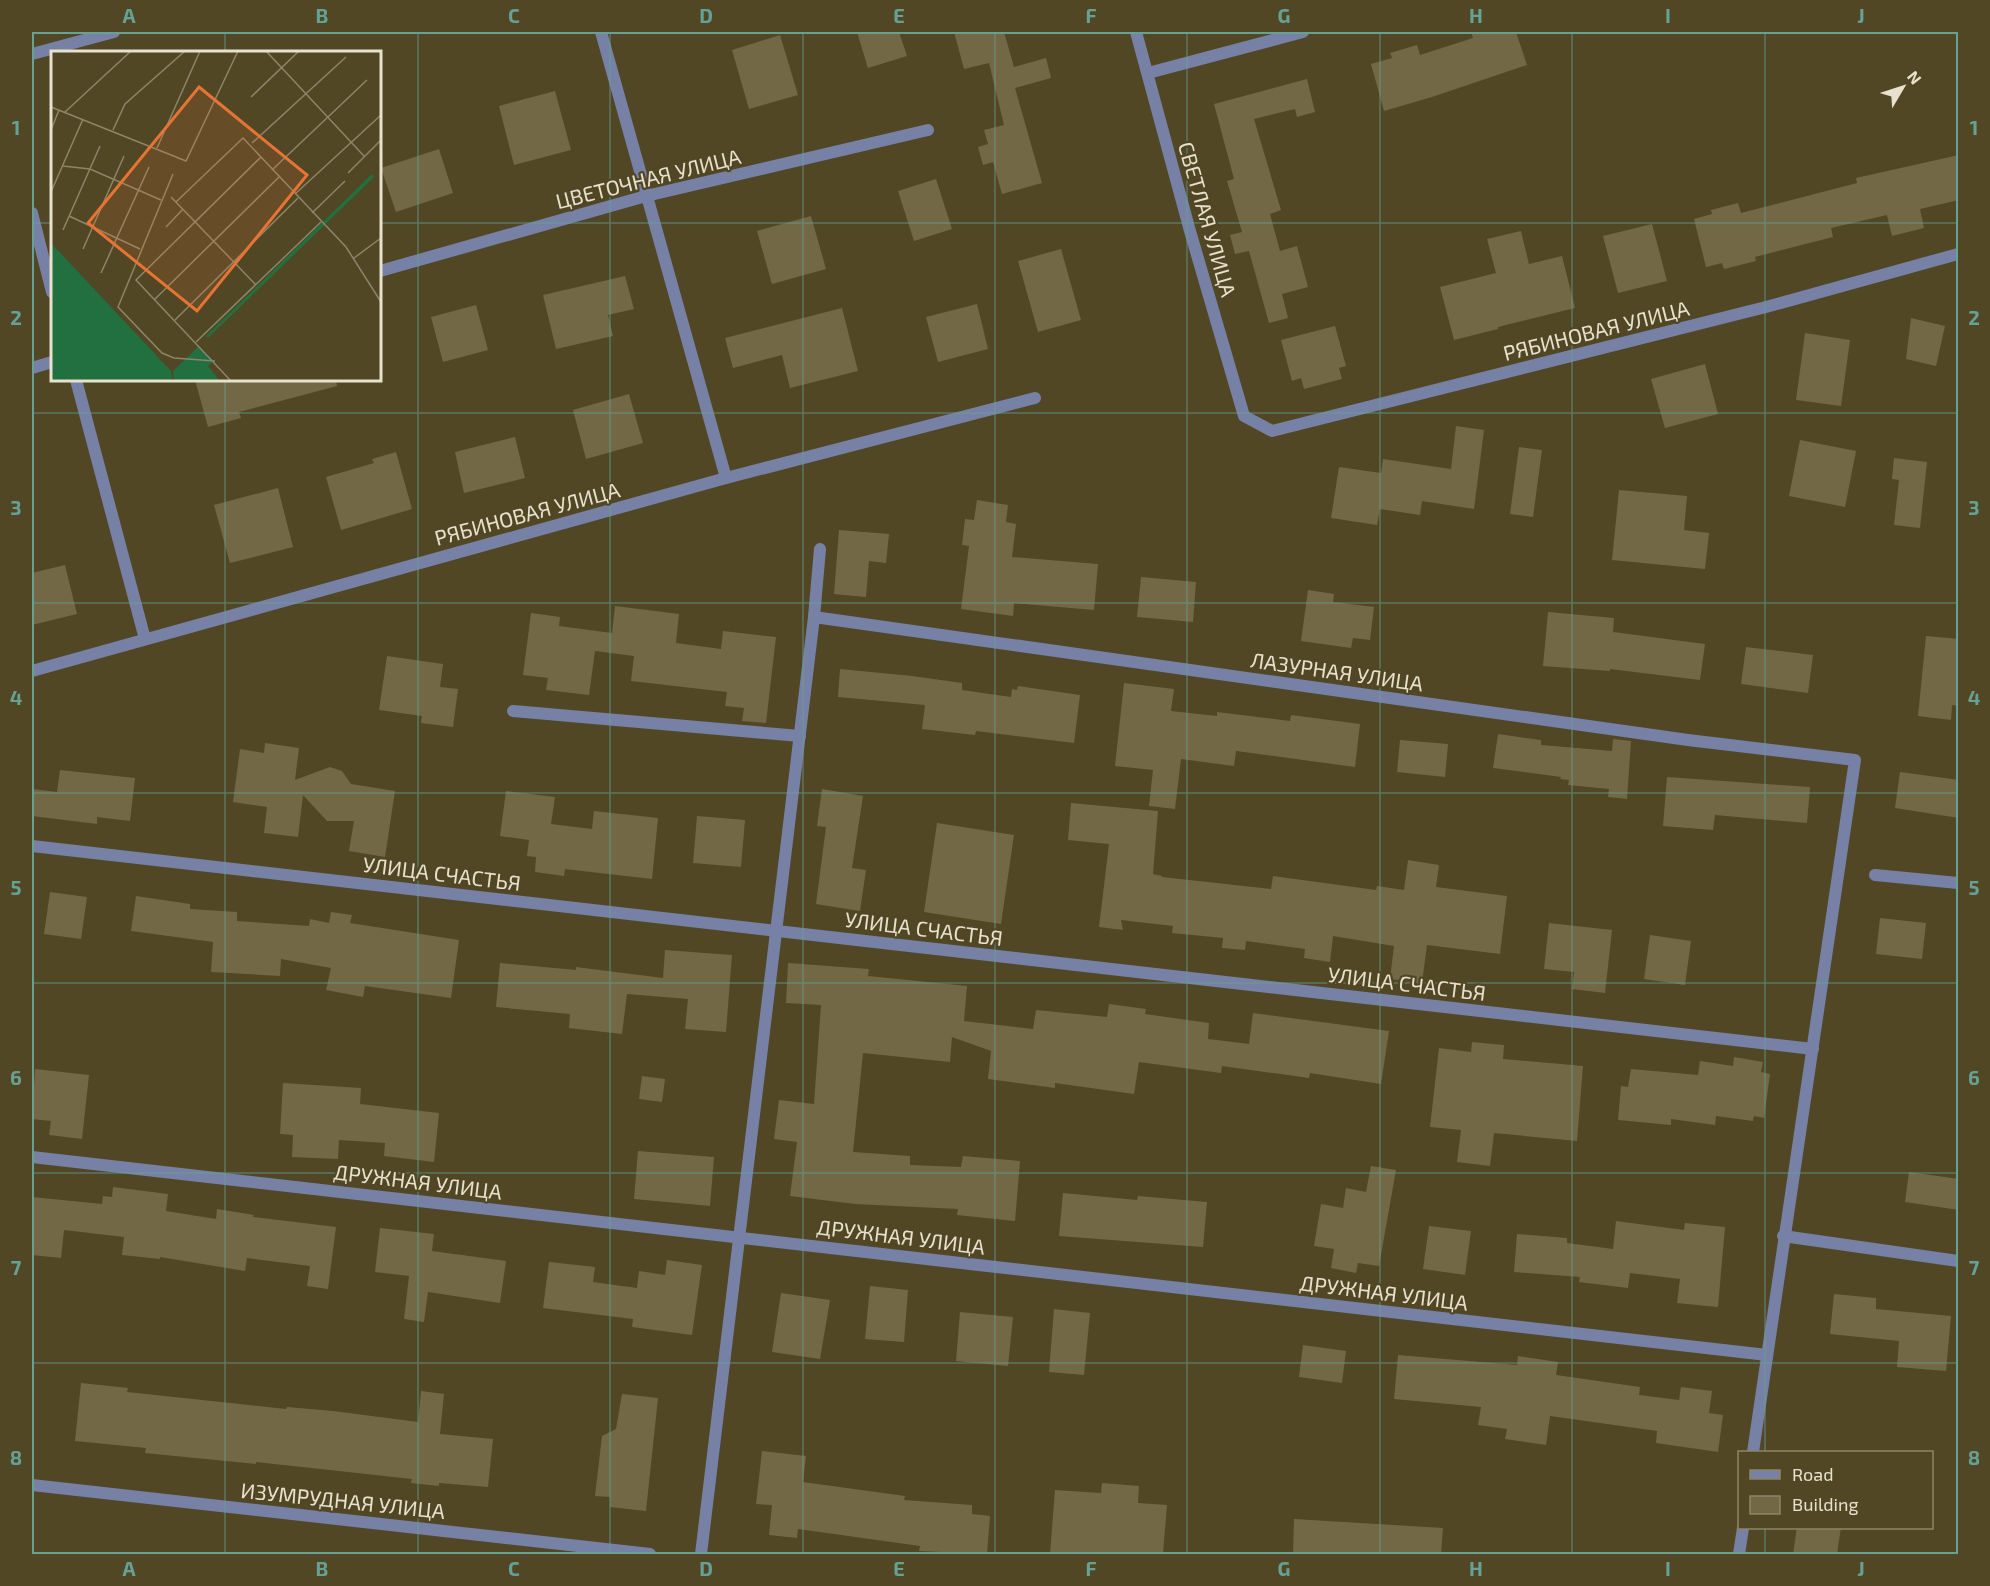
<svg xmlns="http://www.w3.org/2000/svg" width="1990" height="1586" font-family="'Exo 2',sans-serif">
  <style>
    .building { fill: #736846 }
    .lines { fill: none; stroke-linecap: round; stroke-linejoin: round }
    .street { stroke: #7781a5; stroke-width: 12 }
    .grid { fill: none; stroke: #65a194; stroke-width: 1.5; stroke-opacity: 0.55 }
    .labels { text-anchor: middle; dominant-baseline: central; stroke-width: 4.5; stroke-linejoin: round; paint-order: stroke }
    .street-label { font-size: 21px; fill: #e7e1ce; stroke: #514725 }
    .inset-road { fill: none; stroke: #8d8569; stroke-width: 1.5 }
    .view { fill: #e87433; fill-opacity: 0.15; stroke: #e87433; stroke-width: 3 }
    .inset-edge { fill: none; stroke: #e7e1ce; stroke-width: 3 }
    .neatline { fill: none; stroke: #65a194; stroke-width: 2 }
    .grid-label { font-size: 20px; text-anchor: middle; font-weight: bold; fill: #65a194 }
  </style>
  <rect width="100%" height="100%" fill="#514725"/>
  <g class="building">
    <path d="M 857,32 L 899,32 L 907,56 L 868,68 Z"/>
    <path d="M 954,32 L 1004,32 L 1014,67 L 1046,58 L 1051,78 L 1015,88 L 1042,183 L 1002,194 L 993,162 L 983,165 L 978,147 L 988,144 L 984,130 L 1004,125 L 989,63 L 964,69 Z"/>
    <path d="M 1471,32 L 1516,32 L 1527,65 L 1432,97 L 1384,111 L 1371,64 L 1392,58 L 1390,53 L 1417,45 L 1420,55 L 1473,38 Z"/>
    <path d="M 780,35 L 798,95 L 749,109 L 732,50 Z"/>
    <path d="M 1307,79 L 1315,112 L 1297,117 L 1295,109 L 1254,119 L 1281,210 L 1270,214 L 1280,251 L 1297,246 L 1308,287 L 1282,294 L 1288,318 L 1269,323 L 1249,251 L 1235,254 L 1230,235 L 1242,232 L 1227,181 L 1234,179 L 1214,104 Z"/>
    <path d="M 555,91 L 571,150 L 514,165 L 499,106 Z"/>
    <path d="M 439,149 L 453,193 L 396,212 L 381,168 Z"/>
    <path d="M 1959,155 L 1959,200 L 1920,209 L 1924,228 L 1892,236 L 1887,215 L 1831,228 L 1833,237 L 1755,257 L 1756,261 L 1724,269 L 1722,263 L 1706,267 L 1694,219 L 1712,214 L 1711,210 L 1738,203 L 1741,213 L 1857,183 L 1856,178 Z"/>
    <path d="M 936,179 L 952,229 L 914,241 L 898,191 Z"/>
    <path d="M 811,216 L 826,269 L 772,284 L 757,231 Z"/>
    <path d="M 1652,224 L 1667,281 L 1618,293 L 1603,236 Z"/>
    <path d="M 1521,231 L 1529,264 L 1562,256 L 1575,308 L 1498,327 L 1498,329 L 1454,340 L 1440,287 L 1496,273 L 1487,239 Z"/>
    <path d="M 1061,249 L 1081,320 L 1038,332 L 1018,261 Z"/>
    <path d="M 625,276 L 634,309 L 608,315 L 613,336 L 556,349 L 543,295 Z"/>
    <path d="M 977,304 L 988,349 L 938,362 L 926,317 Z"/>
    <path d="M 476,305 L 488,350 L 443,362 L 431,317 Z"/>
    <path d="M 842,308 L 858,371 L 790,388 L 782,355 L 733,368 L 725,338 Z"/>
    <path d="M 1911,318 L 1945,326 L 1936,366 L 1906,359 Z"/>
    <path d="M 1335,326 L 1346,366 L 1339,368 L 1342,379 L 1304,389 L 1301,378 L 1292,381 L 1281,340 Z"/>
    <path d="M 1805,333 L 1850,340 L 1841,406 L 1796,400 Z"/>
    <path d="M 1705,364 L 1718,414 L 1665,428 L 1651,379 Z"/>
    <path d="M 195,380 L 336,380 L 337,386 L 239,412 L 241,418 L 208,427 Z"/>
    <path d="M 629,394 L 643,443 L 586,459 L 573,410 Z"/>
    <path d="M 1456,426 L 1484,430 L 1474,509 L 1422,501 L 1420,515 L 1380,509 L 1377,525 L 1331,518 L 1339,467 L 1381,473 L 1383,459 L 1451,469 Z"/>
    <path d="M 515,437 L 525,478 L 464,493 L 455,452 Z"/>
    <path d="M 1800,440 L 1856,451 L 1845,507 L 1789,496 Z"/>
    <path d="M 1519,447 L 1542,450 L 1533,517 L 1510,514 Z"/>
    <path d="M 396,452 L 412,509 L 341,530 L 326,477 L 374,463 L 372,459 Z"/>
    <path d="M 1894,458 L 1927,462 L 1920,528 L 1894,525 L 1899,480 L 1892,479 Z"/>
    <path d="M 278,488 L 293,547 L 230,563 L 214,505 Z"/>
    <path d="M 1619,490 L 1687,496 L 1684,530 L 1709,533 L 1705,569 L 1612,560 Z"/>
    <path d="M 977,500 L 1008,505 L 1006,522 L 1016,524 L 1012,557 L 1098,564 L 1094,610 L 1014,603 L 1013,616 L 961,609 L 969,546 L 962,545 L 965,519 L 974,520 Z"/>
    <path d="M 839,530 L 889,534 L 886,563 L 869,561 L 866,597 L 834,594 Z"/>
    <path d="M 65,565 L 77,614 L 32,625 L 32,573 Z"/>
    <path d="M 1141,577 L 1196,582 L 1193,622 L 1137,617 Z"/>
    <path d="M 1308,590 L 1334,594 L 1333,602 L 1374,607 L 1370,640 L 1353,638 L 1351,648 L 1301,641 Z"/>
    <path d="M 615,606 L 679,614 L 676,643 L 721,649 L 723,631 L 776,637 L 766,723 L 742,721 L 744,708 L 725,706 L 727,692 L 631,681 L 634,656 L 595,651 L 589,695 L 546,690 L 548,678 L 523,675 L 531,613 L 560,617 L 559,626 L 612,633 Z"/>
    <path d="M 1548,612 L 1614,618 L 1613,632 L 1705,644 L 1700,680 L 1610,669 L 1610,671 L 1543,666 Z"/>
    <path d="M 1926,636 L 1959,639 L 1959,706 L 1952,705 L 1951,720 L 1918,716 Z"/>
    <path d="M 1746,647 L 1813,655 L 1808,693 L 1741,684 Z"/>
    <path d="M 387,656 L 443,664 L 440,687 L 458,689 L 453,727 L 421,723 L 422,716 L 379,710 Z"/>
    <path d="M 840,669 L 912,676 L 962,683 L 962,690 L 1011,697 L 1012,689 L 1017,690 L 1018,686 L 1080,695 L 1074,743 L 976,731 L 975,735 L 922,729 L 925,705 L 838,697 Z"/>
    <path d="M 1124,683 L 1174,689 L 1171,711 L 1217,716 L 1217,712 L 1290,721 L 1291,715 L 1360,724 L 1355,767 L 1236,751 L 1234,766 L 1181,759 L 1175,809 L 1149,806 L 1153,770 L 1115,766 Z"/>
    <path d="M 1498,734 L 1541,740 L 1541,745 L 1612,751 L 1613,739 L 1631,741 L 1627,799 L 1608,797 L 1609,789 L 1568,785 L 1569,780 L 1560,779 L 1561,777 L 1493,768 Z"/>
    <path d="M 1400,740 L 1448,744 L 1445,777 L 1397,772 Z"/>
    <path d="M 265,743 L 299,748 L 295,780 L 330,767 L 342,771 L 351,784 L 395,791 L 385,857 L 349,851 L 354,821 L 327,821 L 303,795 L 298,837 L 264,833 L 267,807 L 233,802 L 240,749 L 264,753 Z"/>
    <path d="M 60,770 L 135,778 L 130,821 L 97,817 L 97,824 L 32,816 L 32,789 L 57,792 Z"/>
    <path d="M 1900,772 L 1959,780 L 1959,818 L 1895,808 Z"/>
    <path d="M 1667,777 L 1810,787 L 1807,823 L 1715,815 L 1713,830 L 1663,826 Z"/>
    <path d="M 822,789 L 863,796 L 852,868 L 866,870 L 860,911 L 816,904 L 826,827 L 817,826 Z"/>
    <path d="M 506,791 L 555,797 L 551,824 L 592,829 L 594,811 L 658,818 L 652,879 L 565,869 L 564,876 L 535,872 L 536,857 L 527,856 L 529,840 L 500,836 Z"/>
    <path d="M 1071,803 L 1158,811 L 1153,874 L 1162,876 L 1162,877 L 1271,889 L 1273,876 L 1376,890 L 1377,886 L 1404,890 L 1408,860 L 1439,865 L 1436,887 L 1507,896 L 1500,954 L 1427,945 L 1422,983 L 1390,979 L 1394,946 L 1333,936 L 1330,962 L 1304,958 L 1305,949 L 1246,941 L 1245,950 L 1222,948 L 1223,938 L 1172,933 L 1173,926 L 1121,920 L 1123,930 L 1099,927 L 1109,844 L 1068,840 Z"/>
    <path d="M 697,816 L 745,820 L 741,867 L 693,863 Z"/>
    <path d="M 937,823 L 1014,835 L 1001,924 L 924,912 Z"/>
    <path d="M 50,892 L 87,897 L 81,939 L 44,934 Z"/>
    <path d="M 136,896 L 190,904 L 190,909 L 237,912 L 237,921 L 309,926 L 310,919 L 329,923 L 331,912 L 352,915 L 350,923 L 459,940 L 451,998 L 365,986 L 363,997 L 326,990 L 331,968 L 281,959 L 280,976 L 211,972 L 213,942 L 131,931 Z"/>
    <path d="M 1880,918 L 1926,923 L 1922,959 L 1876,954 Z"/>
    <path d="M 1549,923 L 1612,930 L 1605,993 L 1572,989 L 1574,972 L 1544,969 Z"/>
    <path d="M 1650,935 L 1691,941 L 1685,985 L 1644,979 Z"/>
    <path d="M 665,950 L 732,955 L 726,1032 L 685,1029 L 688,999 L 627,994 L 622,1034 L 569,1028 L 570,1014 L 496,1007 L 500,963 L 576,970 L 576,967 L 663,978 Z"/>
    <path d="M 788,963 L 869,969 L 868,976 L 967,986 L 964,1021 L 1033,1029 L 1036,1010 L 1107,1017 L 1109,1004 L 1146,1009 L 1145,1014 L 1209,1023 L 1208,1039 L 1249,1044 L 1253,1013 L 1389,1031 L 1381,1084 L 1310,1073 L 1309,1078 L 1222,1066 L 1221,1073 L 1139,1062 L 1134,1094 L 1055,1083 L 1055,1088 L 988,1079 L 991,1051 L 952,1037 L 950,1062 L 863,1053 L 853,1152 L 910,1156 L 910,1165 L 961,1167 L 963,1156 L 1020,1161 L 1015,1221 L 957,1215 L 958,1209 L 855,1204 L 790,1196 L 797,1142 L 774,1139 L 779,1100 L 814,1104 L 821,1005 L 786,1003 Z"/>
    <path d="M 1472,1042 L 1504,1045 L 1503,1059 L 1583,1066 L 1577,1141 L 1494,1133 L 1490,1166 L 1457,1162 L 1461,1130 L 1430,1127 L 1439,1048 L 1471,1052 Z"/>
    <path d="M 1734,1057 L 1763,1062 L 1761,1072 L 1770,1074 L 1764,1118 L 1754,1116 L 1753,1121 L 1716,1116 L 1715,1125 L 1671,1119 L 1671,1125 L 1618,1120 L 1621,1086 L 1628,1087 L 1631,1069 L 1698,1075 L 1700,1061 L 1733,1066 Z"/>
    <path d="M 35,1069 L 89,1075 L 82,1139 L 49,1135 L 51,1121 L 32,1119 Z"/>
    <path d="M 642,1076 L 665,1079 L 662,1102 L 639,1099 Z"/>
    <path d="M 283,1083 L 361,1088 L 360,1104 L 439,1113 L 434,1162 L 384,1156 L 385,1143 L 339,1140 L 338,1159 L 292,1157 L 293,1135 L 280,1134 Z"/>
    <path d="M 638,1151 L 714,1157 L 710,1206 L 634,1199 Z"/>
    <path d="M 1371,1166 L 1396,1170 L 1379,1266 L 1358,1263 L 1356,1273 L 1331,1268 L 1334,1249 L 1314,1246 L 1321,1204 L 1343,1208 L 1346,1188 L 1366,1192 Z"/>
    <path d="M 1909,1172 L 1959,1179 L 1959,1210 L 1905,1202 Z"/>
    <path d="M 113,1187 L 168,1194 L 166,1211 L 216,1219 L 217,1209 L 254,1215 L 253,1217 L 336,1227 L 328,1289 L 307,1286 L 310,1266 L 247,1258 L 245,1271 L 160,1257 L 160,1259 L 122,1255 L 124,1237 L 64,1230 L 61,1258 L 32,1255 L 32,1197 L 102,1204 L 103,1196 L 112,1197 Z"/>
    <path d="M 1063,1193 L 1137,1200 L 1138,1196 L 1207,1202 L 1203,1247 L 1059,1236 Z"/>
    <path d="M 1616,1221 L 1684,1230 L 1685,1223 L 1725,1227 L 1718,1307 L 1677,1303 L 1680,1279 L 1630,1273 L 1628,1288 L 1579,1282 L 1580,1277 L 1514,1272 L 1517,1234 L 1567,1238 L 1567,1243 L 1613,1249 Z"/>
    <path d="M 1429,1226 L 1471,1231 L 1465,1275 L 1423,1269 Z"/>
    <path d="M 380,1228 L 434,1234 L 432,1251 L 506,1261 L 500,1303 L 428,1292 L 424,1322 L 404,1319 L 409,1276 L 375,1272 Z"/>
    <path d="M 667,1260 L 702,1265 L 692,1335 L 632,1327 L 633,1319 L 543,1308 L 549,1262 L 595,1267 L 593,1282 L 637,1288 L 639,1271 L 665,1275 Z"/>
    <path d="M 870,1286 L 908,1290 L 904,1342 L 865,1339 Z"/>
    <path d="M 781,1293 L 830,1300 L 820,1359 L 772,1352 Z"/>
    <path d="M 1834,1294 L 1876,1298 L 1876,1309 L 1951,1316 L 1946,1371 L 1897,1367 L 1899,1341 L 1830,1334 Z"/>
    <path d="M 1054,1309 L 1090,1313 L 1084,1375 L 1049,1372 Z"/>
    <path d="M 960,1312 L 1013,1317 L 1008,1366 L 956,1361 Z"/>
    <path d="M 1303,1345 L 1346,1351 L 1342,1383 L 1299,1377 Z"/>
    <path d="M 1398,1355 L 1517,1365 L 1518,1356 L 1558,1362 L 1556,1375 L 1640,1387 L 1639,1395 L 1679,1400 L 1681,1387 L 1712,1391 L 1709,1413 L 1723,1415 L 1718,1452 L 1656,1443 L 1657,1431 L 1550,1416 L 1546,1445 L 1505,1439 L 1507,1429 L 1478,1425 L 1481,1407 L 1394,1399 Z"/>
    <path d="M 81,1383 L 128,1388 L 127,1392 L 286,1409 L 287,1407 L 333,1411 L 418,1422 L 421,1391 L 444,1394 L 440,1434 L 493,1439 L 488,1487 L 439,1483 L 439,1486 L 411,1483 L 412,1479 L 256,1462 L 256,1464 L 145,1453 L 146,1448 L 75,1441 Z"/>
    <path d="M 622,1394 L 658,1398 L 646,1511 L 610,1507 L 610,1497 L 595,1496 L 602,1436 L 616,1429 Z"/>
    <path d="M 762,1451 L 806,1456 L 803,1482 L 905,1496 L 904,1500 L 972,1505 L 972,1514 L 990,1516 L 987,1554 L 919,1551 L 920,1546 L 798,1529 L 797,1538 L 769,1535 L 772,1505 L 756,1504 Z"/>
    <path d="M 1102,1483 L 1139,1486 L 1138,1503 L 1167,1505 L 1163,1554 L 1050,1554 L 1055,1490 L 1101,1493 Z"/>
    <path d="M 1294,1519 L 1443,1528 L 1441,1554 L 1293,1554 Z"/>
    <path d="M 1797,1527 L 1841,1527 L 1837,1554 L 1793,1554 Z"/>
  </g>
  <g class="lines">
    <g class="street">
      <path d="M 601,32 L 726,478"/>
      <path d="M 1136,32 L 1190,231 L 1244,416 L 1272,431 L 1766,307 L 1958,254"/>
      <path d="M 32,54 L 114,32"/>
      <path d="M 1148,73 L 1303,32"/>
      <path d="M 32,213 L 52,292"/>
      <path d="M 380,271 L 646,196 L 928,130"/>
      <path d="M 32,368 L 52,362"/>
      <path d="M 76,380 L 145,639"/>
      <path d="M 814,617 L 1688,740 L 1855,760 C 1820,991 1785,1222 1753,1452"/>
      <path d="M 32,671 L 726,478 L 1035,398"/>
      <path d="M 513,711 L 800,736"/>
      <path d="M 32,846 L 1813,1049"/>
      <path d="M 1875,875 L 1958,883"/>
      <path d="M 32,1157 L 1767,1355"/>
      <path d="M 1783,1236 L 1958,1261"/>
      <path d="M 32,1485 L 650,1554"/>
      <path d="M 701,1554 L 814,617 L 820,549"/>
      <path d="M 1739,1554 L 1743,1528"/>
    </g>
  </g>
  <path class="grid" d="M 225,32 L 225,52M 418,32 L 418,1554M 610,32 L 610,1554M 803,32 L 803,1554M 995,32 L 995,1554M 1187,32 L 1187,1554M 1380,32 L 1380,1554M 1572,32 L 1572,1554M 1765,32 L 1765,1452M 32,223 L 52,223M 380,223 L 1958,223M 225,380 L 225,1554M 32,413 L 1958,413M 32,603 L 1958,603M 32,793 L 1958,793M 32,983 L 1958,983M 32,1173 L 1958,1173M 32,1363 L 1958,1363M 1765,1528 L 1765,1554"/>
  <g class="labels">
    <g class="street-label">
      <text transform="translate(648 178) rotate(-14)">ЦВЕТОЧНАЯ УЛИЦА</text>
      <text transform="translate(1208 219) rotate(74)">СВЕТЛАЯ УЛИЦА</text>
      <text transform="translate(1596 330) rotate(-14)">РЯБИНОВАЯ УЛИЦА</text>
      <text transform="translate(527 513) rotate(-15)">РЯБИНОВАЯ УЛИЦА</text>
      <text transform="translate(1337 671) rotate(8)">ЛАЗУРНАЯ УЛИЦА</text>
      <text transform="translate(442 873) rotate(7)">УЛИЦА СЧАСТЬЯ</text>
      <text transform="translate(924 928) rotate(7)">УЛИЦА СЧАСТЬЯ</text>
      <text transform="translate(1407 983) rotate(7)">УЛИЦА СЧАСТЬЯ</text>
      <text transform="translate(418 1181) rotate(7)">ДРУЖНАЯ УЛИЦА</text>
      <text transform="translate(901 1236) rotate(7)">ДРУЖНАЯ УЛИЦА</text>
      <text transform="translate(1384 1292) rotate(7)">ДРУЖНАЯ УЛИЦА</text>
      <text transform="translate(343 1500) rotate(6)">ИЗУМРУДНАЯ УЛИЦА</text>
    </g>
  </g>
  <g transform="translate(51 51)">
    <rect width="330" height="330" fill="#514725"/>
    <path d="M 321,123 L 323,126 L 157,287 L 155,285 ZM 0,192 L 120,320 L 121,330 L 0,330 ZM 147,296 L 163,310 L 157,315 L 169,330 L 123,330 L 122,320 Z" fill="#226f40"/>
    <path class="inset-road" d="M 215,0 L 313,105M 200,46 L 248,0M 0,56 L 135,110 L 187,0M 14,61 L 80,0M 0,79 L 8,59M 62,79 L 74,53 L 134,0M 201,92 L 295,6M 106,97 L 149,0M 12,115 L 39,118 L 110,149M 221,119 L 316,29M 297,122 L 330,89M 122,123 L 67,256 L 111,302 L 123,307 L 164,310M 0,141 L 32,68M 244,143 L 330,64M 120,146 L 205,234M 125,151 L 192,87 L 295,196 L 330,251M 261,162 L 294,130M 18,165 L 89,198M 115,176 L 132,158M 12,179 L 49,95M 32,198 L 73,105M 303,207 L 330,187M 50,222 L 98,116M 104,248 L 228,126M 124,269 L 247,147M 145,291 L 270,171M 180,330 L 85,229 L 210,106"/>
    <path class="view" d="M 148,36 L 256,124 L 146,260 L 37,172 Z"/>
    <rect width="330" height="330" class="inset-edge"/>
  </g>
  <rect width="1990" height="1586" fill="none" stroke="#514725" stroke-width="66"/>
  <rect x="1738" y="1451" width="195" height="78" fill="#514725" stroke="#8d8569" stroke-width="1.5"/>
  <rect x="1750" y="1470" width="30" height="9" fill="#7781a5" stroke="#8d8569" stroke-width="1.5"/>
  <text x="1792" y="1481" font-size="18" fill="#e7e1ce">Road</text>
  <rect x="1750" y="1496" width="30" height="18" fill="#736846" stroke="#8d8569" stroke-width="1.5"/>
  <text x="1792" y="1511" font-size="18" fill="#e7e1ce">Building</text>
  <g transform="translate(1903 87) rotate(51)" stroke="#514725" stroke-width="4.5" paint-order="stroke">
  <path d="M0-4.5L10 22L0 15L-10 22Z" fill="#e7e1ce"/>
  <text y="-9" font-size="16" font-weight="bold" text-anchor="middle" fill="#e7e1ce">N</text>
  </g>
  <rect x="33" y="33" width="1924" height="1520" class="neatline"/>
  <g class="grid-label">
    <text x="129" y="23">A</text>
    <text x="322" y="23">B</text>
    <text x="514" y="23">C</text>
    <text x="706" y="23">D</text>
    <text x="899" y="23">E</text>
    <text x="1091" y="23">F</text>
    <text x="1284" y="23">G</text>
    <text x="1476" y="23">H</text>
    <text x="1668" y="23">I</text>
    <text x="1861" y="23">J</text>
    <text x="16" y="135">1</text>
    <text x="1974" y="135">1</text>
    <text x="16" y="325">2</text>
    <text x="1974" y="325">2</text>
    <text x="16" y="515">3</text>
    <text x="1974" y="515">3</text>
    <text x="16" y="705">4</text>
    <text x="1974" y="705">4</text>
    <text x="16" y="895">5</text>
    <text x="1974" y="895">5</text>
    <text x="16" y="1085">6</text>
    <text x="1974" y="1085">6</text>
    <text x="16" y="1275">7</text>
    <text x="1974" y="1275">7</text>
    <text x="16" y="1465">8</text>
    <text x="1974" y="1465">8</text>
    <text x="129" y="1576">A</text>
    <text x="322" y="1576">B</text>
    <text x="514" y="1576">C</text>
    <text x="706" y="1576">D</text>
    <text x="899" y="1576">E</text>
    <text x="1091" y="1576">F</text>
    <text x="1284" y="1576">G</text>
    <text x="1476" y="1576">H</text>
    <text x="1668" y="1576">I</text>
    <text x="1861" y="1576">J</text>
  </g>
</svg>
